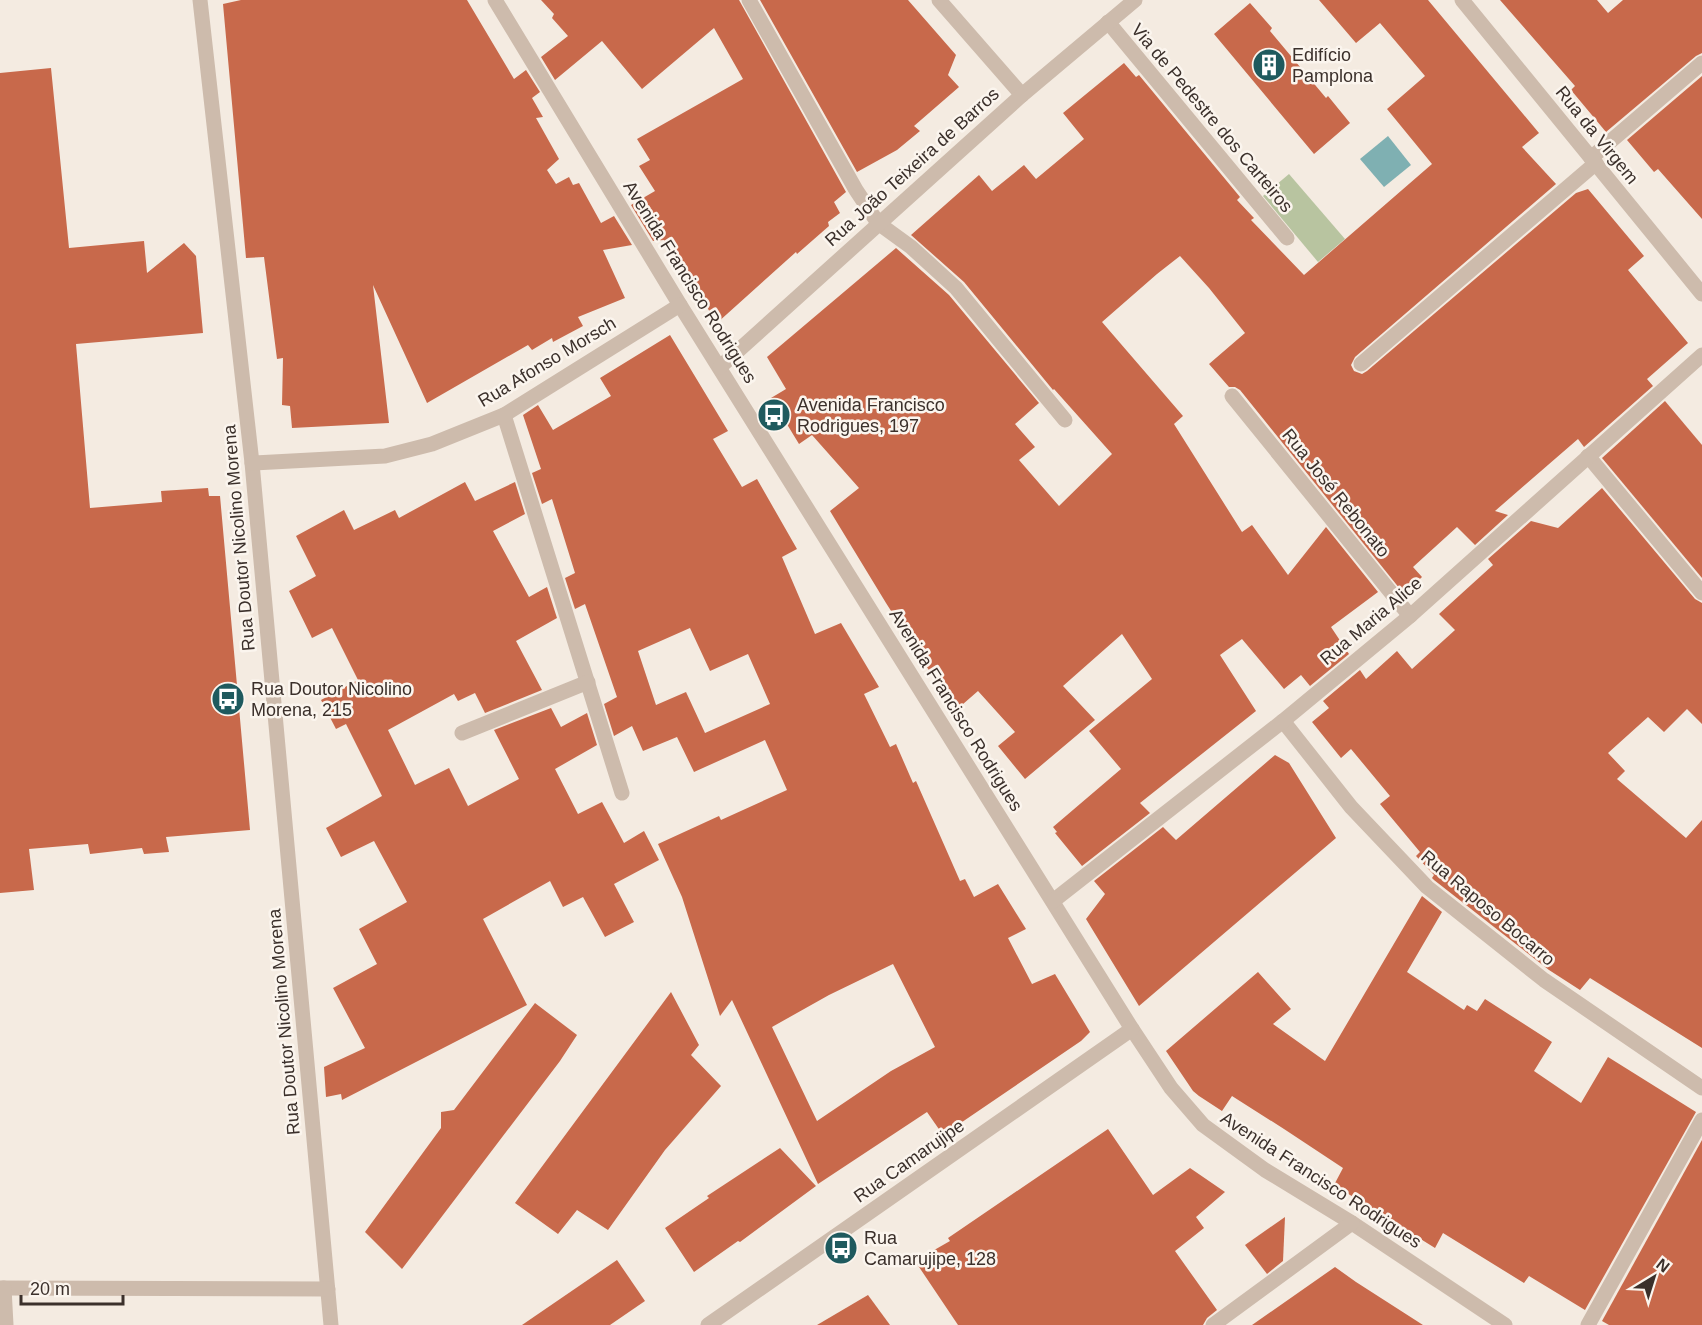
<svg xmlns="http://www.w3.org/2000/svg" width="1702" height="1325" font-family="Arial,sans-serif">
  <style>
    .green { fill: #b8c4a0 }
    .water { fill: #7fb0b2 }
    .building { fill: #c8694b; fill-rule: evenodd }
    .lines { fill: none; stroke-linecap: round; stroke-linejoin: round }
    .service { stroke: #cdbbac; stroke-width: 15 }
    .minor { stroke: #cdbbac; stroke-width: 15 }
    .labels { text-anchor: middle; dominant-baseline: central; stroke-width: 5; stroke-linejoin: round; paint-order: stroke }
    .poi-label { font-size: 18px; fill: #3b302b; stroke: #fbf5ee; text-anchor: start }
    .street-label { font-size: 18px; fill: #3b302b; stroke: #fbf5ee }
  </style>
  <rect width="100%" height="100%" fill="#f4ebe1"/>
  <path class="green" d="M 1289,174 L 1345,239 L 1318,262 L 1263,196 Z"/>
  <path class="water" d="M 1388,136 L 1411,165 L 1384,187 L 1360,159 Z"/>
  <g class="building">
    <path d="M 241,0 L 467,0 L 514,79 L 526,70 L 540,92 L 532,98 L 543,117 L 536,118 L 559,159 L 547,170 L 556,184 L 569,177 L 573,185 L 579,183 L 601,223 L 614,216 L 632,245 L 603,250 L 625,298 L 578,317 L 583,326 L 553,342 L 552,338 L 532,350 L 528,345 L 427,403 L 373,285 L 389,423 L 292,428 L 290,406 L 282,405 L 283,358 L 277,359 L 264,257 L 246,258 L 223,4 Z"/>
    <path d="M 541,0 L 739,0 L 846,192 L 834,202 L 840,213 L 828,222 L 829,226 L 797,254 L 796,252 L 717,323 L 664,240 L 653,241 L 631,205 L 655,191 L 639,166 L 650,160 L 637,139 L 743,79 L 714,28 L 642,89 L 602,41 L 555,80 L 541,57 L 568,36 L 552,18 L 554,14 Z"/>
    <path d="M 760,0 L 908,0 L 956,55 L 948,75 L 959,87 L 914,126 L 920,131 L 897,150 L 857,172 Z"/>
    <path d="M 1319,0 L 1428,0 L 1539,133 L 1522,147 L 1556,184 L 1355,357 L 1351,365 L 1354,371 L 1362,374 L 1367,371 L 1576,193 L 1588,189 L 1644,256 L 1628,270 L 1688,343 L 1647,379 L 1653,386 L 1584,447 L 1578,439 L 1495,511 L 1508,515 L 1475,545 L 1457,527 L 1413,567 L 1422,577 L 1404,594 L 1240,390 L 1235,387 L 1229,387 L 1209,364 L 1245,333 L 1209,288 L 1180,256 L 1157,274 L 1102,322 L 1183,416 L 1174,424 L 1242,532 L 1252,525 L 1288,575 L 1326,527 L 1378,592 L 1331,627 L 1349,654 L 1310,686 L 1301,675 L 1284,689 L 1242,639 L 1220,655 L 1256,711 L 1140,803 L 1150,813 L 1082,866 L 1055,833 L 1057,832 L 1053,827 L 1121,769 L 1089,731 L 1152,679 L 1122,634 L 1063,686 L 1095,720 L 1025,779 L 998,746 L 1015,732 L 978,691 L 955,711 L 886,603 L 830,511 L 859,488 L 812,435 L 799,444 L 771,398 L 786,389 L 767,357 L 896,248 L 949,295 L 1039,403 L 1015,424 L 1035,447 L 1019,460 L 1059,506 L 1112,454 L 1054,389 L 1053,390 L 964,282 L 911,235 L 979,175 L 992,191 L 1024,165 L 1036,179 L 1084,139 L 1063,113 L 1124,63 L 1136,77 L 1139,75 L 1240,197 L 1237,200 L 1254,218 L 1251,220 L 1304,275 L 1432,164 L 1387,109 L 1425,76 L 1380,23 L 1356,43 Z"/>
    <path d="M 1500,0 L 1597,0 L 1608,13 L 1623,0 L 1702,0 L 1702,53 L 1696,56 L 1606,132 L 1571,90 L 1575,86 Z"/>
    <path d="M 1250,3 L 1272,28 L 1270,31 L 1326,98 L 1328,96 L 1350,123 L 1314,154 L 1214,34 Z"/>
    <path d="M 51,68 L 69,248 L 144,241 L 147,273 L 184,243 L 196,256 L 203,333 L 76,344 L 90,508 L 162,502 L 161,491 L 208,488 L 209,496 L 220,496 L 250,830 L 166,837 L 169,852 L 144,854 L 142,848 L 90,854 L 88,844 L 29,849 L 34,890 L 0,893 L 0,73 Z"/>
    <path d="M 1702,76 L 1702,219 L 1658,169 L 1654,172 L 1627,140 Z"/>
    <path d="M 670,335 L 728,431 L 713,439 L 742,487 L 757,479 L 797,549 L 782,557 L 815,634 L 841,623 L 879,687 L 864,694 L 890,747 L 896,744 L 913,783 L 916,781 L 960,881 L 965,879 L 974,897 L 998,884 L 1026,929 L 1008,938 L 1032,984 L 1055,974 L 1090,1032 L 1081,1041 L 943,1135 L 927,1112 L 818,1184 L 732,1000 L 720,1016 L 682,897 L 658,844 L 719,816 L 721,820 L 787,790 L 765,740 L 694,772 L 677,737 L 643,751 L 632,726 L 614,736 L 604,704 L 617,697 L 585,604 L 575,609 L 565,578 L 575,573 L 552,499 L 542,504 L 532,473 L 541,469 L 523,415 L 538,405 L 553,430 L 611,396 L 600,378 ZM 690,628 L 710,671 L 748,654 L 770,704 L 705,733 L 686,692 L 656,705 L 638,651 ZM 893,964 L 935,1047 L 891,1071 L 817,1121 L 772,1027 L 829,995 Z"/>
    <path d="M 1665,401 L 1702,445 L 1702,578 L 1602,458 Z"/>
    <path d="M 465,482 L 475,501 L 515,482 L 525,514 L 493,531 L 529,597 L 547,587 L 557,618 L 516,641 L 542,690 L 485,713 L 475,693 L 458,701 L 454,694 L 388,730 L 415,785 L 449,768 L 468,806 L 519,779 L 494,730 L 551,708 L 561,727 L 587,713 L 597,745 L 555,769 L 578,814 L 602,802 L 624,843 L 644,831 L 659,860 L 614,884 L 634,922 L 605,937 L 583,897 L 563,907 L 550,881 L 483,919 L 527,1005 L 342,1100 L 341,1094 L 326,1097 L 324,1067 L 365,1048 L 333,988 L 377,964 L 359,929 L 407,902 L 374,841 L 341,857 L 326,828 L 382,796 L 346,724 L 336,729 L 321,700 L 358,680 L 332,628 L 312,638 L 289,591 L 316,576 L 296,536 L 344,510 L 354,530 L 395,510 L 399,518 Z"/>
    <path d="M 1602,488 L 1695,599 L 1702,603 L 1702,724 L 1687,709 L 1664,732 L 1648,717 L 1608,753 L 1625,771 L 1617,779 L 1686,838 L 1702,820 L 1702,1048 L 1590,978 L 1580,990 L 1549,970 L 1434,880 L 1432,878 L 1434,875 L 1416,856 L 1420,852 L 1380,804 L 1390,796 L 1351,749 L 1341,758 L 1312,722 L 1329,708 L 1323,701 L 1360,670 L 1366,679 L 1397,651 L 1412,669 L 1455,630 L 1439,614 L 1493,565 L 1488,559 L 1531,521 L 1558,528 Z"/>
    <path d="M 1275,755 L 1289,763 L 1336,838 L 1139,1006 L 1086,919 L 1105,894 L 1094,881 L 1163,827 L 1176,840 Z"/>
    <path d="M 1422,896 L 1442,912 L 1407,972 L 1464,1010 L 1467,1005 L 1477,1011 L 1485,999 L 1552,1042 L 1534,1071 L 1581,1103 L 1608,1057 L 1696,1112 L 1585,1310 L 1529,1276 L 1524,1283 L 1443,1233 L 1435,1248 L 1334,1185 L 1343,1168 L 1284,1129 L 1232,1096 L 1222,1111 L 1199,1096 L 1193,1091 L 1166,1051 L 1258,972 L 1291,1009 L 1273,1024 L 1325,1061 Z"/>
    <path d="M 671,992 L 699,1045 L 691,1055 L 721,1086 L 665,1150 L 608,1230 L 577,1210 L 558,1234 L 515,1203 Z"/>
    <path d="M 535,1003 L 577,1035 L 560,1061 L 402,1269 L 365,1232 L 441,1128 L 441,1112 L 454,1110 Z"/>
    <path d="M 1108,1129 L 1153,1195 L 1190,1168 L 1225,1192 L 1196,1217 L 1204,1228 L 1175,1251 L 1217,1310 L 1207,1318 L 1203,1325 L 958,1325 L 915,1261 L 950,1241 L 948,1238 Z"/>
    <path d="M 1702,1140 L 1702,1325 L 1609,1325 L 1602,1321 Z"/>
    <path d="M 780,1148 L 816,1186 L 740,1242 L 738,1241 L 694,1272 L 665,1228 L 709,1198 L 707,1196 Z"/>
    <path d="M 1285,1217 L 1283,1261 L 1267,1274 L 1245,1245 Z"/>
    <path d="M 617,1260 L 645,1301 L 610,1325 L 522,1325 Z"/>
    <path d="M 1335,1267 L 1356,1282 L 1423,1325 L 1252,1325 Z"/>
    <path d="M 868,1295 L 890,1325 L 817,1325 Z"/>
  </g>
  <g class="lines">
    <g class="service">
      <path d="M 749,0 L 856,190 L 878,223 L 911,247 L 956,288 L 1065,420"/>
      <path d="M 1108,22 L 1287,238"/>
      <path d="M 1591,158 L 1702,63"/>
      <path d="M 1361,364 L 1596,163"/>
      <path d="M 1232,396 L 1410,616"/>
      <path d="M 504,415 L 622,793"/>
      <path d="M 1588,456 L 1702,593"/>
      <path d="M 462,733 L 588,682"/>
      <path d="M 1588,1325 L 1702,1120"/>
    </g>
    <g class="minor">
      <path d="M 200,0 L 252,463 L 331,1325"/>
      <path d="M 495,0 L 680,305 L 1132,1029 L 1171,1088 L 1203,1125 L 1265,1170 L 1352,1223 L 1505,1325"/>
      <path d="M 939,0 L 1022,95"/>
      <path d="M 1462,0 L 1702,294"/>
      <path d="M 720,367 L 1022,95 L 1135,0"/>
      <path d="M 252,463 L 385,456 L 432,444 L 504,415 L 680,305"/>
      <path d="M 1283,721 L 1351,807 L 1427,887 L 1544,980 L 1702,1088"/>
      <path d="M 1053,901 L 1283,721 L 1410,616 L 1702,355"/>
      <path d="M 0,1288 L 328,1289"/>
      <path d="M 4,1288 L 6,1325"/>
      <path d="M 708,1325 L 1132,1029"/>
      <path d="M 1213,1325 L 1352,1223"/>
    </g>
  </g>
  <defs>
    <symbol id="building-disc" viewBox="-11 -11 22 22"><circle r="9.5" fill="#1f5a5e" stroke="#fbf5ee"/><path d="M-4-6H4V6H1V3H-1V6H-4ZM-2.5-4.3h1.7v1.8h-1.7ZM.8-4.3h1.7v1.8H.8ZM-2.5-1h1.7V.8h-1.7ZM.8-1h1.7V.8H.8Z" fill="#fff"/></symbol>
    <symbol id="bus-disc" viewBox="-11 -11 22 22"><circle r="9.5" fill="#1f5a5e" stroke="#fbf5ee"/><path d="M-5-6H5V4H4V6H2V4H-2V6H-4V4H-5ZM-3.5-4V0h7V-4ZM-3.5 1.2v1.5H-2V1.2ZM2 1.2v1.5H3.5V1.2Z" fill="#fff"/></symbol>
  </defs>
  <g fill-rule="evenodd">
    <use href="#building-disc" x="1250" y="46" width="38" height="38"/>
    <use href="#bus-disc" x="755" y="396" width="38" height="38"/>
    <use href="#bus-disc" x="209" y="680" width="38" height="38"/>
    <use href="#bus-disc" x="822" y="1229" width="38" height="38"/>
  </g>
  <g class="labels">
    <g class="poi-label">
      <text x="1292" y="55">Edifício<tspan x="1292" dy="21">Pamplona</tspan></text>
      <text x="797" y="405">Avenida Francisco<tspan x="797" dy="21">Rodrigues, 197</tspan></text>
      <text x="251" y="689">Rua Doutor Nicolino<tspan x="251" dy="21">Morena, 215</tspan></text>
      <text x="864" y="1238">Rua<tspan x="864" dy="21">Camarujipe, 128</tspan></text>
    </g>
    <g class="street-label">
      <text transform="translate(1212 118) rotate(50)">Via de Pedestre dos Carteiros</text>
      <text transform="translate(1597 135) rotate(51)">Rua da Virgem</text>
      <text transform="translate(912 167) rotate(-42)">Rua João Teixeira de Barros</text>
      <text transform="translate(690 282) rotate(58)">Avenida Francisco Rodrigues</text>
      <text transform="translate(547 362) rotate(-31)">Rua Afonso Morsch</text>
      <text transform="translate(1336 493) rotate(51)">Rua José Rebonato</text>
      <text transform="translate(239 538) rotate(-95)">Rua Doutor Nicolino Morena</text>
      <text transform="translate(1371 621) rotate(-40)">Rua Maria Alice</text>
      <text transform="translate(956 710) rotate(58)">Avenida Francisco Rodrigues</text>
      <text transform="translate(1488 908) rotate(40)">Rua Raposo Bocarro</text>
      <text transform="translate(284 1022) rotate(-95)">Rua Doutor Nicolino Morena</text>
      <text transform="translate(909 1161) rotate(-35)">Rua Camarujipe</text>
      <text transform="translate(1321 1180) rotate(33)">Avenida Francisco Rodrigues</text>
    </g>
  </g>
  <g transform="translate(1654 1277) rotate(38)" stroke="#fbf5ee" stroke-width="4.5" paint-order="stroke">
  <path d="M0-4.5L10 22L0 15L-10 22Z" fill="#3b302b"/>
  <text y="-9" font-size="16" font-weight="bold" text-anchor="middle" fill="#3b302b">N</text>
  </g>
  <path d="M21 1295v9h102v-9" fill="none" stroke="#3b302b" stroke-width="3"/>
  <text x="30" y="1295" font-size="18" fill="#3b302b" stroke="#fbf5ee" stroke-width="4.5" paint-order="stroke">20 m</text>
</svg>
